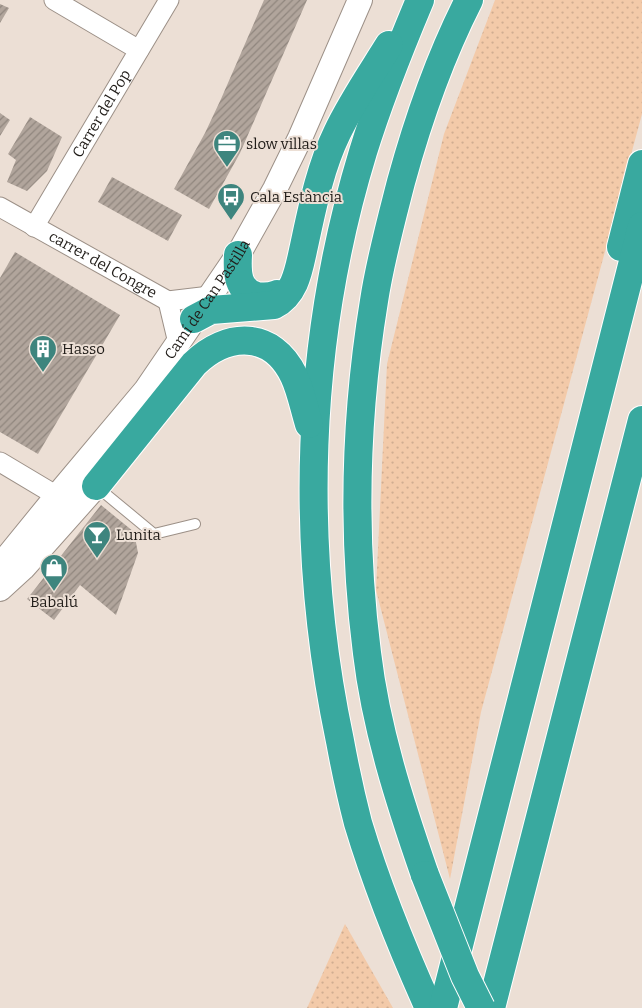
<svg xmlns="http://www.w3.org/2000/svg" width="642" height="1008" font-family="Bitter,serif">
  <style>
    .grass { fill: url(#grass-dots) }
    .building { fill: url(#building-hatch) }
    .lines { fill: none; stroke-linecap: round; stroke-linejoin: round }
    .service-casing { stroke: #9c9087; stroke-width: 12 }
    .minor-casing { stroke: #9c9087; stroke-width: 21 }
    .tertiary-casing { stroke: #9c9087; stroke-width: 26 }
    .motorway-casing { stroke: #fff; stroke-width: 30 }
    .service { stroke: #fff; stroke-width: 10 }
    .minor { stroke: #fff; stroke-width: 19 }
    .tertiary { stroke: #fff; stroke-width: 24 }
    .motorway { stroke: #39a99f; stroke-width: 28 }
    .motorway-bridge-casing { stroke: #fff; stroke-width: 30; stroke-linecap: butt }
    .motorway-bridge { stroke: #39a99f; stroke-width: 28 }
    .labels { text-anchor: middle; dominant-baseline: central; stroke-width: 4; stroke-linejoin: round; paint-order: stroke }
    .street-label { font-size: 15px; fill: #201c18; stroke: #ecdfd5 }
    .poi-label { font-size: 15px; fill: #201c18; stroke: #ecdfd5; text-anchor: start }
  </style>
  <defs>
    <pattern id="grass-dots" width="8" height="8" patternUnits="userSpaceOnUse" patternTransform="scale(1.25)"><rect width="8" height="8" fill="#f3caa9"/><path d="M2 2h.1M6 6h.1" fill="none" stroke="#d0ad91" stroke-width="1.8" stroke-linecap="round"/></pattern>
    <pattern id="building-hatch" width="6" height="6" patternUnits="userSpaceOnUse" patternTransform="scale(1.25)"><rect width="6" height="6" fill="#b1a59c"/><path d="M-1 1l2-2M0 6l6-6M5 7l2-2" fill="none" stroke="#90867e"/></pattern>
  </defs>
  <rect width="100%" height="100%" fill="#ecdfd5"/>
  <g class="grass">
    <path d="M 495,0 L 642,0 L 642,114 L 481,712 L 450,879 L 376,590 L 387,364 L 444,134 Z"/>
    <path d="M 345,924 L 393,1008 L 307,1008 Z"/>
  </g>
  <g class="building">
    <path d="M 264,0 L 307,0 L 240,153 L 209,209 L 174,189 L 205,133 L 221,99 Z"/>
    <path d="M 0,4 L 9,8 L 0,23 Z"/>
    <path d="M 0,113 L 10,120 L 0,136 Z"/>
    <path d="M 30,117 L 62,137 L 47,171 L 27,191 L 7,182 L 16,160 L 8,154 Z"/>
    <path d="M 112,177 L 182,215 L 168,241 L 98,202 Z"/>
    <path d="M 15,252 L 120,315 L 38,454 L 0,432 L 0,278 Z"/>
    <path d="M 101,505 L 134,532 L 138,553 L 116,615 L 80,585 L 54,620 L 27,599 Z"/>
  </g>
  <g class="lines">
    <defs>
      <path id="service" d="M 96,486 L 154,534 L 195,524"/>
      <g id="minor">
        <path d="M 54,0 L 139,50"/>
        <path id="s1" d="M 0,207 L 168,301 L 210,296"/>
        <path id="s2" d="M 34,227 L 169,0"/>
        <path d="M 168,301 L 178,343"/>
        <path d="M 0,462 L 57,496"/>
      </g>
      <g id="tertiary">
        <path id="s3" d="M 0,566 L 57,496 L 146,390 L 238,255 L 275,189 L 300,138 L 360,0"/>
        <path d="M 0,589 L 23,568 L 96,486"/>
      </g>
      <g id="motorway">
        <path d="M 420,0 C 399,50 379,100 363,152 C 305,342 299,546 340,741 C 345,768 351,796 358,823 C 377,886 402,948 429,1008"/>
        <path d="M 621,247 L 642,164"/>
        <path d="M 238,255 C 237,272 237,291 257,296 C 263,297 270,297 277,294"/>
        <path d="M 194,319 L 211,310 L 274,305 C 296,294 299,268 304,246 C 312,209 320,168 337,133 C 351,103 371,74 389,45"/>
        <path d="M 96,486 L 194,364 C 227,332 272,330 294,376 C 301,391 304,408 309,424"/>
        <path d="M 425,875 C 400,803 376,729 367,653 C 352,536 355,417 374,301 C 380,261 391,221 401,182 C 418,120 440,57 469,0"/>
        <path d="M 443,1008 L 642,226"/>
        <path d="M 491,1008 L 642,420"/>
      </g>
    </defs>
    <use href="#service" class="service-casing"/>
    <use href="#minor" class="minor-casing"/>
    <use href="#tertiary" class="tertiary-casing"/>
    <use href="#motorway" class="motorway-casing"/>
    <use href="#service" class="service"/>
    <use href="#minor" class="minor"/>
    <use href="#tertiary" class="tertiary"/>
    <use href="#motorway" class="motorway"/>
    <defs>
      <path id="motorway-bridge" d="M 425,875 L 465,976 L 481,1008"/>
    </defs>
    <use href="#motorway-bridge" class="motorway-bridge-casing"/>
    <use href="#motorway-bridge" class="motorway-bridge"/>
  </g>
  <defs>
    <symbol id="office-pin" viewBox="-11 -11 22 30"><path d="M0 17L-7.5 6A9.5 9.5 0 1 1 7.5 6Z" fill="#3e857e" stroke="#ecdfd5"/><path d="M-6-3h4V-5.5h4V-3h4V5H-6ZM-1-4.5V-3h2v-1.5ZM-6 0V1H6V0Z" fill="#fff"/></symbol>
    <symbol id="bus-pin" viewBox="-11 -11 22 30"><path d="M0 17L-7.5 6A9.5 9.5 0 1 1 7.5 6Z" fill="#3e857e" stroke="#ecdfd5"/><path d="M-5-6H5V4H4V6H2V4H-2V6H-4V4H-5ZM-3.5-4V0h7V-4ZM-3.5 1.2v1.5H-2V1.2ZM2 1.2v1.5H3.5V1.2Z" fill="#fff"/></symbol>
    <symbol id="building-pin" viewBox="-11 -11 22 30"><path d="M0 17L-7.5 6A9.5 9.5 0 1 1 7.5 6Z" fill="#3e857e" stroke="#ecdfd5"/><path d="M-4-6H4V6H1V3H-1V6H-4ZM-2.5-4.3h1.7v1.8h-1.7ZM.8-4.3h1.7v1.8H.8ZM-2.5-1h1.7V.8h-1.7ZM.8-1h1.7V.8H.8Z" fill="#fff"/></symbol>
    <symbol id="bar-pin" viewBox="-11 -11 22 30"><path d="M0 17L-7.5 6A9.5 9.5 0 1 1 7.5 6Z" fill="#3e857e" stroke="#ecdfd5"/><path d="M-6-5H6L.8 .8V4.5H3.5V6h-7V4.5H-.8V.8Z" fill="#fff"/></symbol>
    <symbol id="shop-pin" viewBox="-11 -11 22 30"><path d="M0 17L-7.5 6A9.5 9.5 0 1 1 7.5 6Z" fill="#3e857e" stroke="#ecdfd5"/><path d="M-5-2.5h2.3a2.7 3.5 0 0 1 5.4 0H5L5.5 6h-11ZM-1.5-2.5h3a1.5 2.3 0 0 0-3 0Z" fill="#fff"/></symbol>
  </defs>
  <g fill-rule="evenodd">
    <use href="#office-pin" x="211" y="128" width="32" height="43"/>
    <use href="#bus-pin" x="215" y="181" width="32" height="43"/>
    <use href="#building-pin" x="27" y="333" width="32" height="43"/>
    <use href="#bar-pin" x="81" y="519" width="32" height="43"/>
    <use href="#shop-pin" x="38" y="552" width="32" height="43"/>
  </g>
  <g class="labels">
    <g class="street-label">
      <text stroke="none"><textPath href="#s2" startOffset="132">Carrer del Pop</textPath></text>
      <text stroke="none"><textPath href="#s1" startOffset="118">carrer del Congre</textPath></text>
      <text stroke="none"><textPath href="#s3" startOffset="338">Camí de Can Pastilla</textPath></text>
    </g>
    <g class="poi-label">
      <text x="246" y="144">slow villas</text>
      <text x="250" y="197">Cala Estància</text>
      <text x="62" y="349">Hasso</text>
      <text x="116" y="535">Lunita</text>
      <text x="54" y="602" text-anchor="middle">Babalú</text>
    </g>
  </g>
</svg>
